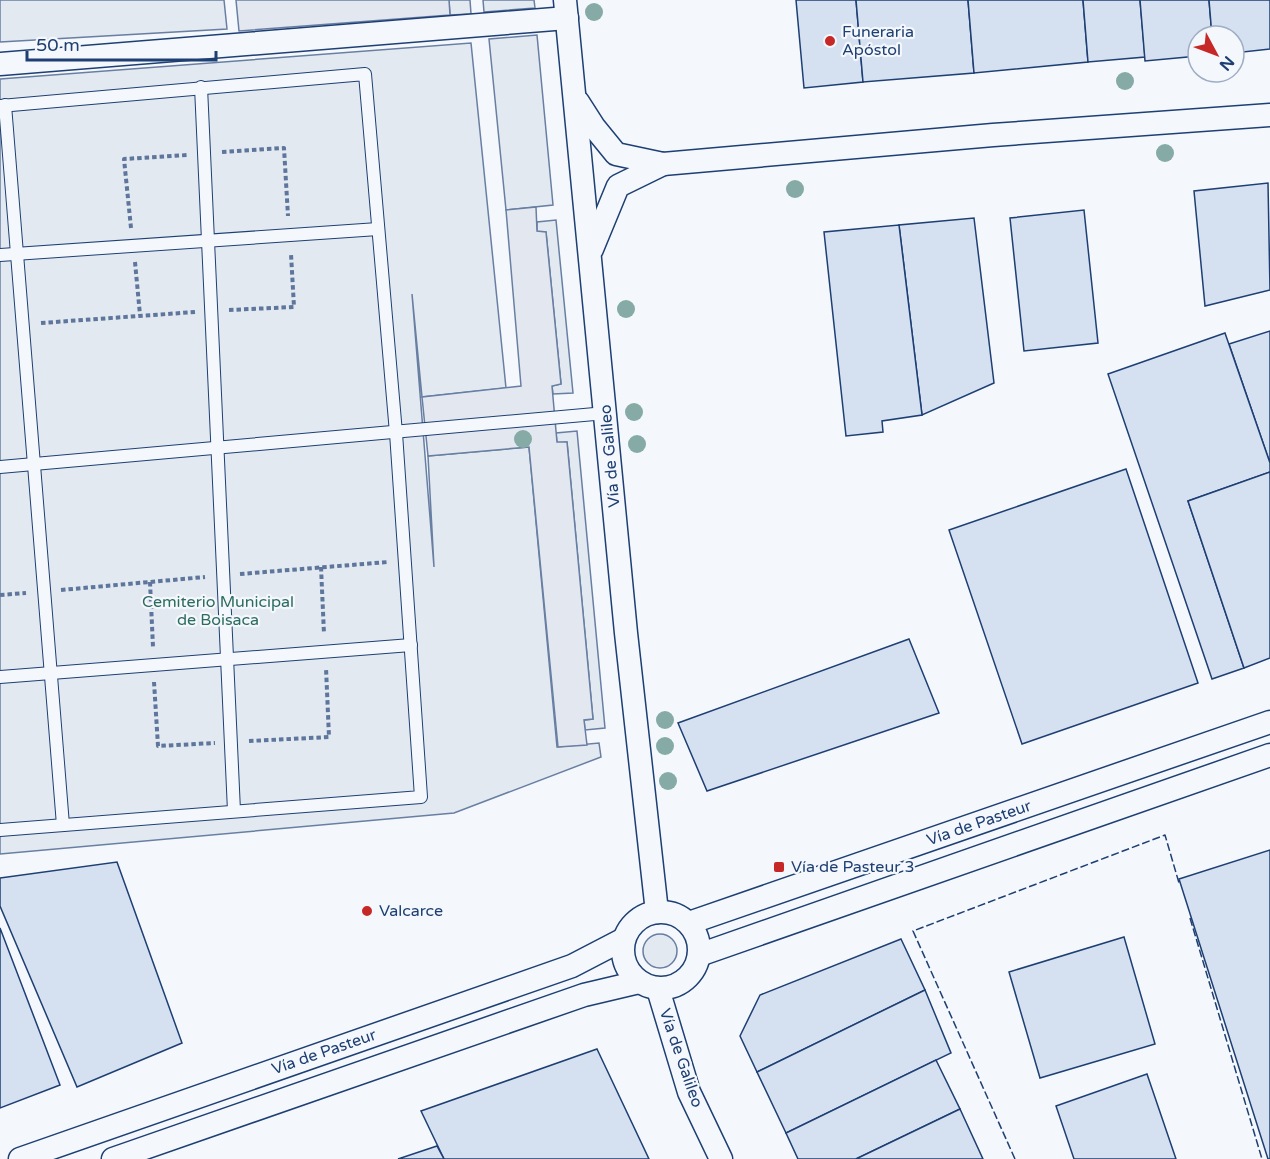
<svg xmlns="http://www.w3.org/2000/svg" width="1270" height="1159" font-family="'Varela Round',sans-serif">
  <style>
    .green { fill: #e3e9f0; stroke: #687fa3; stroke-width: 1.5 }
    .parking { fill: #e3e8f0; stroke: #687fa3; stroke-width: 1.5 }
    .building { fill: #d5e0f0; stroke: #1d3f73; stroke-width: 1.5 }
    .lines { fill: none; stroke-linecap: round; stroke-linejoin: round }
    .lane-casing { stroke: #1d3f73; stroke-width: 14 }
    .street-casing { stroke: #1d3f73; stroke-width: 25 }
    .path { stroke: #5e769c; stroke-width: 4; stroke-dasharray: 4.5 3; stroke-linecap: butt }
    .lane { stroke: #f4f7fb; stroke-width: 12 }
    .street { stroke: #f4f7fb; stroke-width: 22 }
    .fence { stroke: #1d3f73; stroke-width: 1.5; stroke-dasharray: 8 3; stroke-linecap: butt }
    .tree { fill: #86aba6 }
    .poi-dot { fill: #c62828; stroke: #f4f7fb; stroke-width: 2 }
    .labels { text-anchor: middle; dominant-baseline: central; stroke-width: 4.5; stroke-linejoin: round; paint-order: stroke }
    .poi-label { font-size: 16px; fill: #1d3f73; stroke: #f4f7fb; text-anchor: start }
    .street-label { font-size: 16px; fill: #1d3f73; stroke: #f4f7fb }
    .park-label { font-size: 16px; fill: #2c6c60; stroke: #f4f7fb }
  </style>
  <rect width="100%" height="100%" fill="#f4f7fb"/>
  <g class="green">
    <path d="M 0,0 L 224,0 L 227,29 L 0,42 Z"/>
    <path d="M 449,0 L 470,0 L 471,14 L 450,15 Z"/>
    <path d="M 483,0 L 534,0 L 535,8 L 484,12 Z"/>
    <path d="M 537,35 L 553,205 L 506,210 L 489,39 Z"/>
    <path d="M 471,43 L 506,388 L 422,397 L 412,294 L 434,567 L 428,456 L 529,447 L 557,747 L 599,743 L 601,757 L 454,813 L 0,854 L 0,79 Z"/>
    <path d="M 556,220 L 573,393 L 553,394 L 552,386 L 561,384 L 546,232 L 537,232 L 537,222 Z"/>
    <path d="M 577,431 L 605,728 L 585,730 L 584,720 L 593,719 L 567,442 L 557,443 L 556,433 Z"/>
    <circle cx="660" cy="951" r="17"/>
  </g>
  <g class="parking">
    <path d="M 236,0 L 449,0 L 450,15 L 239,31 Z"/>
    <path d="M 536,207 L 537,231 L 546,232 L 561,384 L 552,386 L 557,442 L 567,442 L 593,719 L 584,720 L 587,745 L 558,747 L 529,447 L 428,456 L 422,397 L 521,386 L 506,210 Z"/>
  </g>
  <g class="building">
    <path d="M 796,0 L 856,0 L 863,82 L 804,88 Z"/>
    <path d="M 856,0 L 968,0 L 974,73 L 863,82 Z"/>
    <path d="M 968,0 L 1083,0 L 1088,62 L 974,73 Z"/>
    <path d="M 1083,0 L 1140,0 L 1145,57 L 1088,62 Z"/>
    <path d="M 1140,0 L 1209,0 L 1212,36 L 1198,36 L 1198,56 L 1145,61 Z"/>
    <path d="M 1209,0 L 1270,0 L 1270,49 L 1234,53 L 1234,36 L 1212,36 Z"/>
    <path d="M 1268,183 L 1270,290 L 1205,306 L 1194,191 Z"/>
    <path d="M 1084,210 L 1098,343 L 1024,351 L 1010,218 Z"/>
    <path d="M 974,218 L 994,383 L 922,415 L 899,225 Z"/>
    <path d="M 899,225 L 922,415 L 882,421 L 883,432 L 846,436 L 824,232 Z"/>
    <path d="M 1270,331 L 1270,463 L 1229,344 Z"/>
    <path d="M 1225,333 L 1270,463 L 1270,472 L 1188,501 L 1244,668 L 1212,679 L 1108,374 Z"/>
    <path d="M 1126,469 L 1198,683 L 1022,744 L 949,530 Z"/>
    <path d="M 1270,472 L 1270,658 L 1244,668 L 1188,501 Z"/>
    <path d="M 909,639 L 939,713 L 707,791 L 678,723 Z"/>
    <path d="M 1270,850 L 1270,1159 L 1268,1159 L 1179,879 Z"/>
    <path d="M 117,862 L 182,1043 L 77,1087 L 0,906 L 0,878 Z"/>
    <path d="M 0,928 L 60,1085 L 0,1108 Z"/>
    <path d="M 1124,937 L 1155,1044 L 1040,1078 L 1009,972 Z"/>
    <path d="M 901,939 L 925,990 L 757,1072 L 740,1036 L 760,995 Z"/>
    <path d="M 925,990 L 951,1053 L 786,1133 L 757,1072 Z"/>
    <path d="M 597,1049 L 649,1159 L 444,1159 L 421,1111 Z"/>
    <path d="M 936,1060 L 960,1109 L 856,1159 L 798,1159 L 786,1133 Z"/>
    <path d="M 1147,1074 L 1176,1159 L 1074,1159 L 1056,1106 Z"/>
    <path d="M 960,1109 L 983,1159 L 856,1159 Z"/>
    <path d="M 437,1146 L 444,1159 L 398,1159 Z"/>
  </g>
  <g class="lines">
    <defs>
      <g id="lane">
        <path d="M 201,87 L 234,811"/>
        <path d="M 5,105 L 63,825"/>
        <path d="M 0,106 L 365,74 L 396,433 L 421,797 L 0,830"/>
        <path d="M 0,255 L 378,229"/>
        <path d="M 0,467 L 606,413"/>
        <path d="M 0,677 L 411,645"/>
      </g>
      <g id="street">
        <path d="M 565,0 L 626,633 L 657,912"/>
        <path d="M 0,64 L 567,18"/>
        <path d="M 578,102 L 594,127 L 616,154 L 663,164 L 993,135 L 1270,115"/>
        <path d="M 592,249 L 618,186 L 663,164"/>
        <circle cx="661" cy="950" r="38"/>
        <path d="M 689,923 L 1270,722"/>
        <path d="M 699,955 L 1270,755"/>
        <path d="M 658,989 L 689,1092 L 721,1159"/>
        <path d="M 20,1159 L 572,966 L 624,939"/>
        <path d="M 113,1159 L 584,995 L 639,982"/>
      </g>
    </defs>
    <use href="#lane" class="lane-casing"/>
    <use href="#street" class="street-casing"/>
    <g class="path">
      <path d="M 222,152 L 284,148 L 288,216"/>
      <path d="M 131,228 L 124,159 L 188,155"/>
      <path d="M 135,262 L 140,315"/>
      <path d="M 229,310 L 294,307 L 291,254"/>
      <path d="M 41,323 L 195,312"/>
      <path d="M 321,567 L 324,634"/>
      <path d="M 240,574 L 388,562"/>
      <path d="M 150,582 L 153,647"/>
      <path d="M 61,590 L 205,577"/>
      <path d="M 0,595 L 26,593"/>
      <path d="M 154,682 L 158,746 L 215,743"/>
      <path d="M 249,741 L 329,737 L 326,668"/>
    </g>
    <use href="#lane" class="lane"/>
    <use href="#street" class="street"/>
    <g class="fence">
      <path d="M 1190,918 L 1262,1159"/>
      <path d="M 1015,1159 L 913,931 L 1165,835 L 1179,883"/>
    </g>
  </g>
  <g class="tree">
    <circle cx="594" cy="12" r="9"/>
    <circle cx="1125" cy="81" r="9"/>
    <circle cx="1165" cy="153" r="9"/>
    <circle cx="795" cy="189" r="9"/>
    <circle cx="626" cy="309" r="9"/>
    <circle cx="634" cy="412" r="9"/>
    <circle cx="523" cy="439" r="9"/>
    <circle cx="637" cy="444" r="9"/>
    <circle cx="665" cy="720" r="9"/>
    <circle cx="665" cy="746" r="9"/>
    <circle cx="668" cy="781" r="9"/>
  </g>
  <g class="poi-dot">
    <circle cx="830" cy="41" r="6"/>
    <rect x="773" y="861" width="12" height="12" rx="3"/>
    <circle cx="367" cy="911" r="6"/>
  </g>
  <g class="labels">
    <g class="poi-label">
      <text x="842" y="32">Funeraria<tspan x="842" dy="18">Apóstol</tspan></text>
      <text x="791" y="867">Vía de Pasteur 3</text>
      <text x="379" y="911">Valcarce</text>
    </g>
    <g class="street-label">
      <text transform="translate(610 456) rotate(-95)">Vía de Galileo</text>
      <text transform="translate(979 823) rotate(-19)">Vía de Pasteur</text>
      <text transform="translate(324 1052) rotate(-19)">Vía de Pasteur</text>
      <text transform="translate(681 1058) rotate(71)">Vía de Galileo</text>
    </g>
    <g class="park-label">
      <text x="218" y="602">Cemiterio Municipal<tspan x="218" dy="18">de Boisaca</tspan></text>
    </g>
  </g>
  <g transform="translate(1216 54) rotate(131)"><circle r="28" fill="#f4f7fb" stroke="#9eadc5" stroke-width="1.5"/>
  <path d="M0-4.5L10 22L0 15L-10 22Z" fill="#c62828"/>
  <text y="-9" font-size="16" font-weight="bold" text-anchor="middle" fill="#1d3f73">N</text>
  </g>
  <path d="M27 51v9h189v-9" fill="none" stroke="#1d3f73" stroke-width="3"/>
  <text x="36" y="51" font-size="18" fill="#1d3f73" stroke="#f4f7fb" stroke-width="4.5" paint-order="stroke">50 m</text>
</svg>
